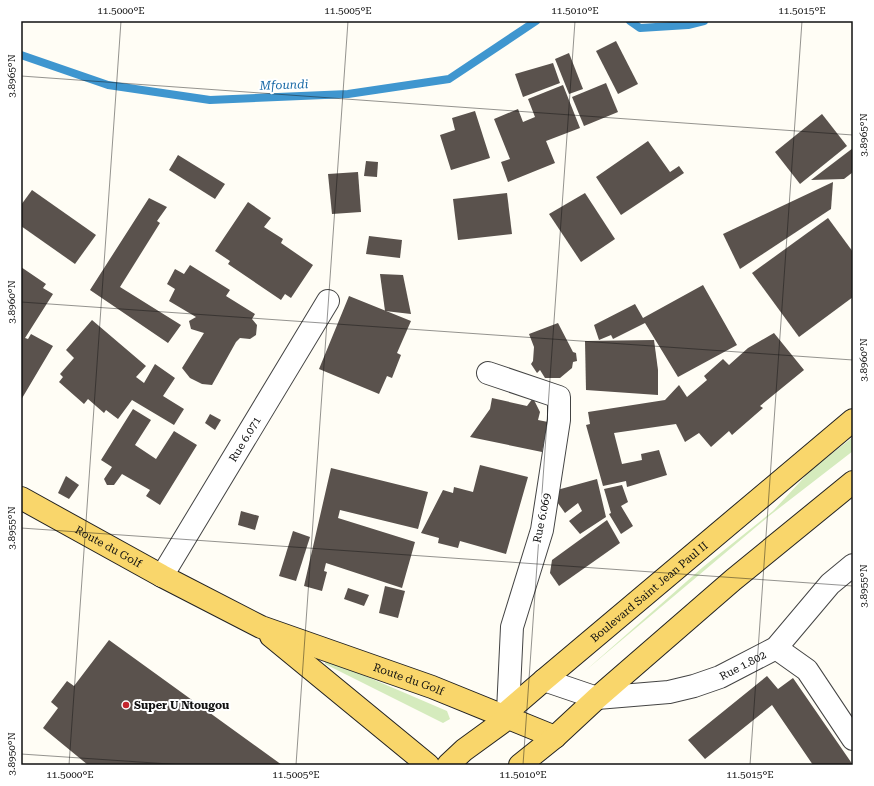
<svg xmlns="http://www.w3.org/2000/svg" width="874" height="786" font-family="'Roboto Serif',serif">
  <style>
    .green { fill: #d5ebbd }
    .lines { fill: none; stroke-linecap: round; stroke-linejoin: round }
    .stream { stroke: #3f96cf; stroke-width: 8 }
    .building { fill: #5a524d }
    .minor-casing { stroke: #444; stroke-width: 24 }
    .major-casing { stroke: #222; stroke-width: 24 }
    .minor { stroke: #fff; stroke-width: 22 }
    .major { stroke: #f9d66b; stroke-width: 22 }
    .ticks { fill: none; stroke: #111; stroke-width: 1; stroke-opacity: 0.45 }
    .poi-dot { fill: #c4262e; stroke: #fff; stroke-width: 1.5 }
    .labels { text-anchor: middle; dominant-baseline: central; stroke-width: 4; stroke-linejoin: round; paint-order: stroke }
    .street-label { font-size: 11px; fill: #111; stroke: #fff }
    .poi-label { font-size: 11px; font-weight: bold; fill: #111; stroke: #fff; text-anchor: start }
    .water-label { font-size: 12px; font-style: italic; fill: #1768a6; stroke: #fff }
    .neatline { fill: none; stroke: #111; stroke-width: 1.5 }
    .ticks-label { font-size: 10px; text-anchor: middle; fill: #111 }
  </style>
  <rect width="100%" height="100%" fill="#fffdf5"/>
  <g class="green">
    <path d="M 853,437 L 853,451 L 769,516 L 585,671 L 703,567 L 773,511 L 812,469 Z"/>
    <path d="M 328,660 L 447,711 L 450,719 L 443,723 L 325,664 L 325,661 Z"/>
  </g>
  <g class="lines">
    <g class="stream">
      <path d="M 630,21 L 640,28 L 688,25 L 704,21"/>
      <path d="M 21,55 L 108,85 L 210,100 L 348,94 L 449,79 L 536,21"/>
    </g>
  </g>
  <g class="building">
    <path d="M 616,41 L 638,84 L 618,94 L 596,51 Z"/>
    <path d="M 569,53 L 583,89 L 569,94 L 555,59 Z"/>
    <path d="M 553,63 L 560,83 L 523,97 L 515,74 Z"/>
    <path d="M 606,83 L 618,112 L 584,126 L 572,97 Z"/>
    <path d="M 563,85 L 580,128 L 546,141 L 555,163 L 508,182 L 501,162 L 510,159 L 494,119 L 518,109 L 523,122 L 535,117 L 528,99 Z"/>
    <path d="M 475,111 L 490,158 L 451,170 L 440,135 L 455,130 L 452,118 Z"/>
    <path d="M 822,114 L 847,146 L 800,184 L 775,152 Z"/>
    <path d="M 648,141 L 670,172 L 679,166 L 684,173 L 621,215 L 596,177 Z"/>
    <path d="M 853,148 L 853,172 L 844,179 L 811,180 Z"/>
    <path d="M 178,155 L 225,184 L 215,199 L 169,170 Z"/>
    <path d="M 366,161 L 378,162 L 377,177 L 364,176 Z"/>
    <path d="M 358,172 L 361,212 L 332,214 L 328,174 Z"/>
    <path d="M 833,182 L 831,209 L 740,269 L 723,234 Z"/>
    <path d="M 32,190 L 96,235 L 75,264 L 21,226 L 21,205 Z"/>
    <path d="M 507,193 L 512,234 L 458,240 L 453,199 Z"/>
    <path d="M 585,193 L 615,239 L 581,262 L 549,214 Z"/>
    <path d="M 149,198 L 167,207 L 157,221 L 160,223 L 120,287 L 181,325 L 168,343 L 90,290 Z"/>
    <path d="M 248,202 L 271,218 L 264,227 L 283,239 L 281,243 L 313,265 L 291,298 L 285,294 L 281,300 L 228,264 L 230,261 L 215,251 Z"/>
    <path d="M 828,218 L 853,252 L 853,297 L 799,337 L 752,273 Z"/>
    <path d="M 369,236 L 402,240 L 400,258 L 366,254 Z"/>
    <path d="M 190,265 L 230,290 L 226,296 L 255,314 L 252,319 L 257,325 L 256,335 L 250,339 L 240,338 L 236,342 L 212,385 L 202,384 L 190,378 L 182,368 L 204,333 L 191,329 L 189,321 L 196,317 L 169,301 L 175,289 L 167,284 L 175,269 L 184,274 Z"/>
    <path d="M 21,267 L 46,284 L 43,288 L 53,294 L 25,338 L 28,339 L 31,334 L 53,346 L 21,400 Z"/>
    <path d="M 380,274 L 403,275 L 411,314 L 385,311 Z"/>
    <path d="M 703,285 L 737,345 L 678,377 L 645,323 L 613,339 L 611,335 L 599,340 L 594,325 L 635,304 L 643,318 Z"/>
    <path d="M 349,296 L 411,321 L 397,353 L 401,355 L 392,378 L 387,376 L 379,394 L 319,369 Z"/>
    <path d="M 92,320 L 146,366 L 136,377 L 144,383 L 155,364 L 175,378 L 163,396 L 184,409 L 174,425 L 132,400 L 118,419 L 106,410 L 104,413 L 88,399 L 84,404 L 59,382 L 63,377 L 60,374 L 74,358 L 66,350 Z"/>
    <path d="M 558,323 L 573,352 L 576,353 L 577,361 L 573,362 L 572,368 L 560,378 L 545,378 L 540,370 L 537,373 L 531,364 L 533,361 L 534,347 L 529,334 Z"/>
    <path d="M 774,333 L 804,370 L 760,406 L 763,408 L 732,435 L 729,431 L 711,447 L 699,433 L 685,442 L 676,424 L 614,433 L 622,464 L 642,460 L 641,454 L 659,450 L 667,475 L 627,487 L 626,481 L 603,486 L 586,425 L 590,424 L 588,412 L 665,400 L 679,385 L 687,397 L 707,380 L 704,376 L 723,359 L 729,365 L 748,348 Z"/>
    <path d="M 654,340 L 658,370 L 658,395 L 586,390 L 585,341 Z"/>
    <path d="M 492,398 L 527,406 L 533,398 L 540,412 L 538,420 L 548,422 L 542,452 L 470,437 L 490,409 Z"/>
    <path d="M 133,409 L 151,420 L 135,445 L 156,459 L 174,431 L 197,445 L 160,505 L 146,496 L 150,490 L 122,474 L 114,485 L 107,485 L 104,479 L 112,467 L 101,460 Z"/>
    <path d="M 210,414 L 221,420 L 215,430 L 205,423 Z"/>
    <path d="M 480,465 L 528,477 L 506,554 L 460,541 L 458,548 L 438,543 L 439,538 L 421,533 L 443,490 L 453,493 L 454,487 L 473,492 Z"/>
    <path d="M 331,468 L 428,492 L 418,529 L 340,510 L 338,518 L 415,542 L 402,588 L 326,563 L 324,571 L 327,572 L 322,591 L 304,586 Z"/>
    <path d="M 66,476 L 79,485 L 69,499 L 58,493 Z"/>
    <path d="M 597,479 L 606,517 L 580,534 L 569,521 L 582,511 L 578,503 L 565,513 L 555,499 L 557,490 Z"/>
    <path d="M 622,485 L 628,502 L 621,506 L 633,526 L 621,534 L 609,514 L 611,513 L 604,489 Z"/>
    <path d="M 241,511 L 259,516 L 255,530 L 238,525 Z"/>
    <path d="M 607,520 L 620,543 L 559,586 L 550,573 L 552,560 Z"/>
    <path d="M 293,531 L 310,537 L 296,581 L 279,576 Z"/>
    <path d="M 385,586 L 405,591 L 398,618 L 379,613 Z"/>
    <path d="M 348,588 L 369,595 L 364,606 L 344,599 Z"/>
    <path d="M 109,640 L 282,765 L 88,765 L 43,728 L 58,708 L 51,702 L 67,681 L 74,686 Z"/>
    <path d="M 767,676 L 778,689 L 793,678 L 853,765 L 813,765 L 772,705 L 705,759 L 688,740 Z"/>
  </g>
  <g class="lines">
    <defs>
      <g id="minor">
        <path d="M 488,373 L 559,397 L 559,420 L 542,530 L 512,627 L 508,711"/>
        <path id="s1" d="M 162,576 L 328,301"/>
        <path d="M 776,648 L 807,670 L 853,739"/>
        <path id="s2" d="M 544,680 L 597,698 L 669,692 L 694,686 L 720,677 L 776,648 L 830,584 L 853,565"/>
      </g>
      <g id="major">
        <path id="s3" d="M 21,498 L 162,576 L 261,627 L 432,687 L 555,737"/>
        <path d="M 271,636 L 428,765"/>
        <path id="s4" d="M 448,765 L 464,750 L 508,718 L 508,711 L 544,680 L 853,420"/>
        <path d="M 520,765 L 555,737 L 597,698 L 733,580 L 853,482"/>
      </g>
    </defs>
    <use href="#minor" class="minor-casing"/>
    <use href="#major" class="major-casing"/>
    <use href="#minor" class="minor"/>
    <use href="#major" class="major"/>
  </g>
  <path class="ticks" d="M 21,76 L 853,135M 21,302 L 853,360M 21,528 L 853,586M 21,754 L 184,765M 69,765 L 121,21M 296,765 L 348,21M 523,765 L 575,21M 750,765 L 802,21"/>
  <circle class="poi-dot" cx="126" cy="705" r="4"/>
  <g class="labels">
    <g class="street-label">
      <text stroke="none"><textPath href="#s1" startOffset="160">Rue 6.071</textPath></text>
      <text transform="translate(542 518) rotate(-78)">Rue 6.069</text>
      <text stroke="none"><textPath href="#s3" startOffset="100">Route du Golf</textPath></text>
      <text stroke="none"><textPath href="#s4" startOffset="268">Boulevard Saint Jean Paul II</textPath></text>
      <text stroke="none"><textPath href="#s2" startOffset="207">Rue 1.802</textPath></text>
      <text stroke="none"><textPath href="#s3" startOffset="429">Route du Golf</textPath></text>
    </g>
    <g class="poi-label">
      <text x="134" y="705">Super U Ntougou</text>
    </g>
    <g class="water-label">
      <text transform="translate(284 85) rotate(-2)">Mfoundi</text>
    </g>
  </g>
  <rect width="874" height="786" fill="none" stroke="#ffffff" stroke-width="44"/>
  <rect x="22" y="22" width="830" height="742" class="neatline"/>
  <g class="ticks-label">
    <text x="121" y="14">11.5000°E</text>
    <text x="348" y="14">11.5005°E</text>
    <text x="575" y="14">11.5010°E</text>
    <text x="802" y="14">11.5015°E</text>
    <text transform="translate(11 76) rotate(-90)" y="4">3.8965°N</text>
    <text transform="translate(863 135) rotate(-90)" y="4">3.8965°N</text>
    <text transform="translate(11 302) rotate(-90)" y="4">3.8960°N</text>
    <text transform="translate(863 360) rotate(-90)" y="4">3.8960°N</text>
    <text transform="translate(11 528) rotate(-90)" y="4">3.8955°N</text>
    <text transform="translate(863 586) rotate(-90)" y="4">3.8955°N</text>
    <text transform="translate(11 754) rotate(-90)" y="4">3.8950°N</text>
    <text x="70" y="778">11.5000°E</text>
    <text x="296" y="778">11.5005°E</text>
    <text x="523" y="778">11.5010°E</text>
    <text x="750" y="778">11.5015°E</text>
  </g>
</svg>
